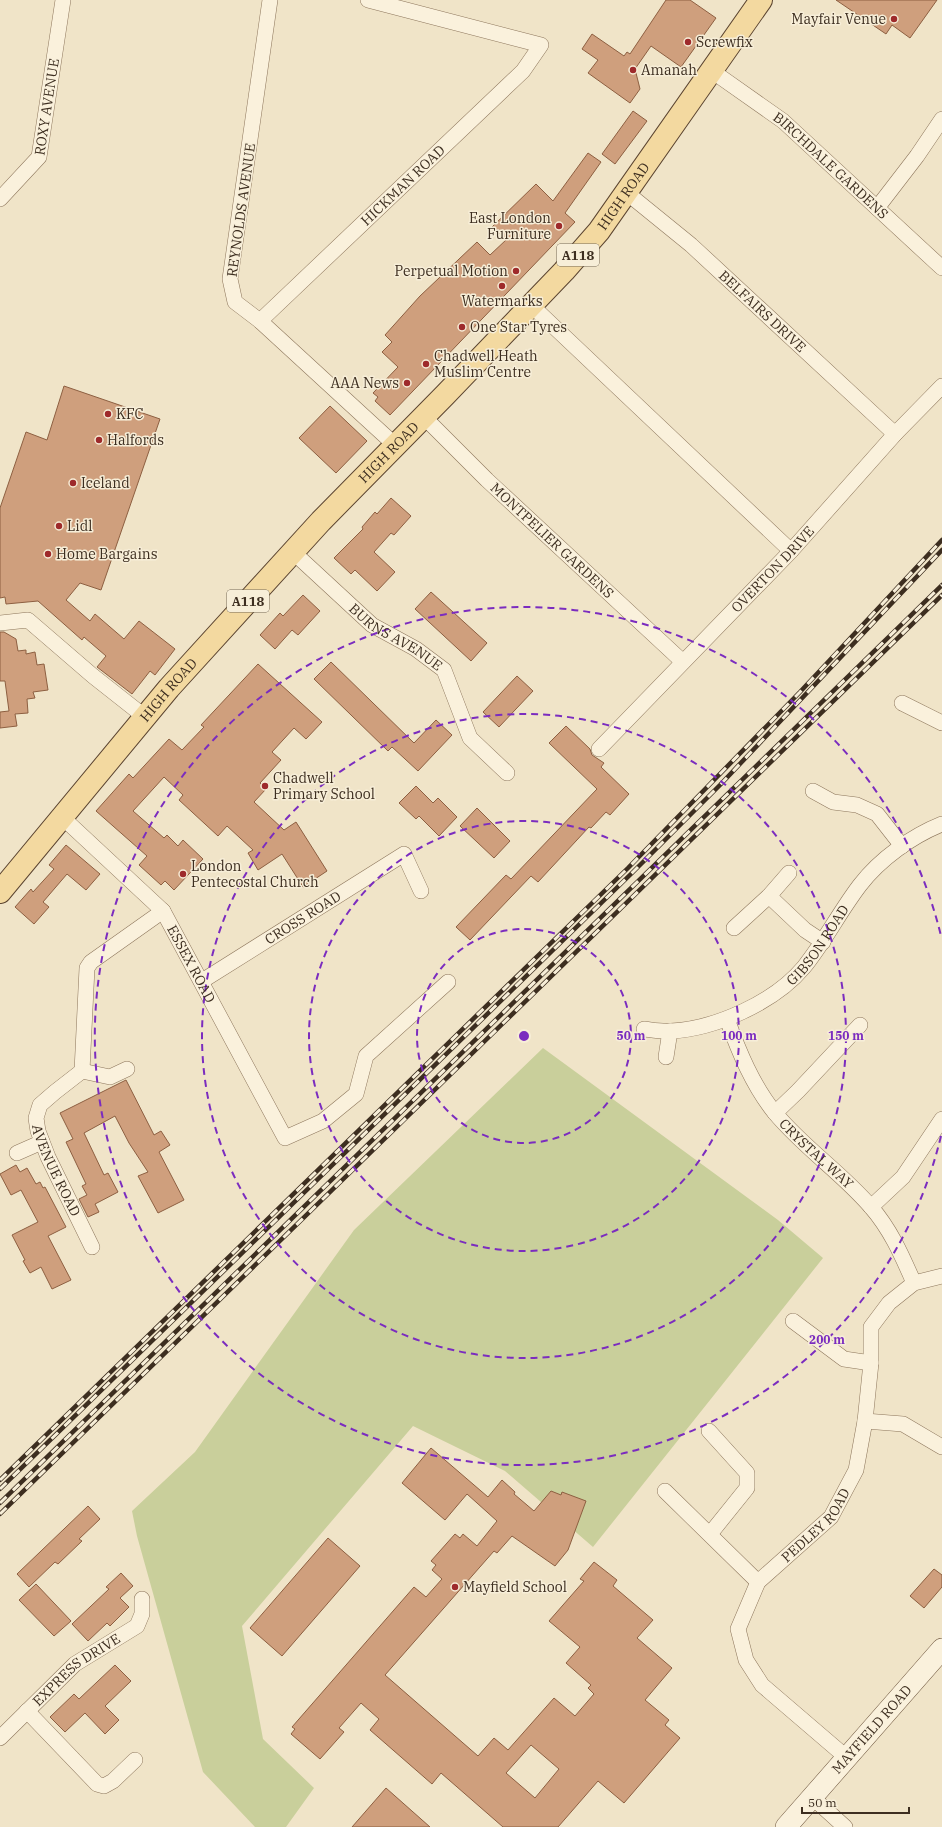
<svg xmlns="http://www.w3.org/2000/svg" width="942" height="1827" font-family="'IBM Plex Serif',serif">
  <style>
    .green { fill: #c9cf9b }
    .building { fill: #cf9f7d; stroke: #8d5f41; fill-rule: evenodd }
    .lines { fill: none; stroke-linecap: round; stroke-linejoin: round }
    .street-casing { stroke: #8d765c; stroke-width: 16 }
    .secondary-casing { stroke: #6f573f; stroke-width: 22 }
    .primary-casing { stroke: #5b4430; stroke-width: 24 }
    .street { stroke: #faf1dc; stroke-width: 15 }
    .secondary { stroke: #faf1dc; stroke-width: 21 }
    .primary { stroke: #f3d9a0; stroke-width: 22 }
    .rail-casing { stroke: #3d2e20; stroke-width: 4.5 }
    .rail { stroke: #f7eed8; stroke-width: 3; stroke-dasharray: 9; stroke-linecap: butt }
    .ring { fill: none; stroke: #7b2cbf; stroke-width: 2; stroke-dasharray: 7 5 }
    .poi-dot { fill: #9e2a2b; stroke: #f7eed8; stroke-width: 1.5 }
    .labels { text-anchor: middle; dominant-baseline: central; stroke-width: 3; stroke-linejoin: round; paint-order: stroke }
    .shield { fill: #f7eed8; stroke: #756857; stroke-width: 1 }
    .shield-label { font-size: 13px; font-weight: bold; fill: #3d2e20 }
    .poi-label { font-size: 14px; fill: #3d2e20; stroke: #f7eed8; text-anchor: start }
    .street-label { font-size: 14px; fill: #3d2e20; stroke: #f7eed8 }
    .centre { fill: #7b2cbf; stroke: #f7eed8; stroke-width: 2 }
    .ring-label { font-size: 12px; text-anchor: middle; font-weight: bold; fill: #7b2cbf; stroke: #f7eed8; stroke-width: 3; stroke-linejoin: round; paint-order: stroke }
  </style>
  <rect width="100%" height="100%" fill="#f0e4c8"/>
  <path class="green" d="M 543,1048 L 778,1220 L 823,1258 L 593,1547 L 505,1471 L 413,1426 L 242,1626 L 263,1739 L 314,1788 L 286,1827 L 255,1827 L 203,1772 L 137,1536 L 132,1511 L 195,1452 L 354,1230 Z"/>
  <g class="building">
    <path d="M 666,0 L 690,0 L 716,18 L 681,67 L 651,46 L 635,69 L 640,89 L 630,103 L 588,73 L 598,60 L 582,49 L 592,34 L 624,56 L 627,52 L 630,54 Z"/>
    <path d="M 836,0 L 937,0 L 910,38 L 892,25 L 886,34 Z"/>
    <path d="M 633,111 L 647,121 L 615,164 L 602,154 Z"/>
    <path d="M 588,153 L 601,162 L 565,213 L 575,222 L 390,415 L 375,401 L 378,397 L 373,393 L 398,367 L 382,352 L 392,342 L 385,335 L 420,296 L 477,242 L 490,255 L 507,239 L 492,227 L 536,184 L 553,201 Z"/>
    <path d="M 64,386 L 160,419 L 101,590 L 80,583 L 66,600 L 90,621 L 95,614 L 124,639 L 139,621 L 175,649 L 155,675 L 150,671 L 132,694 L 97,667 L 106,656 L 84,637 L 82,640 L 38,601 L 6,604 L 5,597 L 0,598 L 0,508 L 26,432 L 47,440 Z"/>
    <path d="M 330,406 L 367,441 L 336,473 L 299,438 Z"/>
    <path d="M 391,498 L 411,516 L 394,535 L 391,533 L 374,552 L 395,572 L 377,591 L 355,570 L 351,574 L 334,558 L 363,529 L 362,527 L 375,512 L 377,514 Z"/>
    <path d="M 431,592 L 487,643 L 471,661 L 415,609 Z"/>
    <path d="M 303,595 L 320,611 L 298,635 L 292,630 L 275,649 L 260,635 L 280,613 L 283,616 Z"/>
    <path d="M 0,632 L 4,632 L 16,639 L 18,651 L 26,650 L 26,654 L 35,652 L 37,665 L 44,664 L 48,690 L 33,692 L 35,698 L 27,699 L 28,713 L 15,714 L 17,726 L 0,728 L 0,712 L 9,711 L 5,681 L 0,681 Z"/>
    <path d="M 331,662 L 414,743 L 436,720 L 452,735 L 418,771 L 392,747 L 388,751 L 314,679 Z"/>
    <path d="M 258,664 L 322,722 L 306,739 L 294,728 L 272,752 L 281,760 L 260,783 L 266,789 L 254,802 L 284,830 L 296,822 L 327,871 L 303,887 L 282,854 L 258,870 L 248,853 L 253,850 L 227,826 L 218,836 L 179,800 L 183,795 L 164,777 L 133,811 L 164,838 L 167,835 L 178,846 L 183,840 L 203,859 L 174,890 L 165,881 L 161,885 L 139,865 L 147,856 L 96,811 L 129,774 L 133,778 L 169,739 L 182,750 L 204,727 L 201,725 Z"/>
    <path d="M 517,676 L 533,691 L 499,727 L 483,712 Z"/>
    <path d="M 566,726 L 590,749 L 592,755 L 604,763 L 601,767 L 629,794 L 610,815 L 606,812 L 591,828 L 589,827 L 538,882 L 531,876 L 470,940 L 456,927 L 506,875 L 511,879 L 597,789 L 549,743 Z"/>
    <path d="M 416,786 L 433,803 L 438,798 L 457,817 L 439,836 L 419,816 L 416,819 L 399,803 Z"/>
    <path d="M 477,808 L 510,841 L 494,858 L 460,826 Z"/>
    <path d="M 66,845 L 100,874 L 86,890 L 67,874 L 43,902 L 49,907 L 34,924 L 15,907 L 31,889 L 33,892 L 54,869 L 49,865 Z"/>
    <path d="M 126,1080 L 154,1135 L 161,1131 L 170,1145 L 159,1152 L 184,1200 L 158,1213 L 138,1176 L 148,1172 L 129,1143 L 115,1116 L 84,1133 L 104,1175 L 108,1173 L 118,1192 L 95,1204 L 99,1212 L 88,1217 L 79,1199 L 87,1195 L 82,1186 L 86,1184 L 66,1142 L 73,1139 L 60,1113 Z"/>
    <path d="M 16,1165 L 20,1172 L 27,1168 L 36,1184 L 40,1182 L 43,1188 L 45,1187 L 66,1227 L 48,1236 L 71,1280 L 52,1289 L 41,1267 L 30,1273 L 23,1261 L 25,1260 L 12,1235 L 38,1222 L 21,1190 L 11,1195 L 0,1174 Z"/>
    <path d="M 431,1448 L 488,1497 L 502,1480 L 515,1492 L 514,1494 L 534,1511 L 551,1491 L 561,1495 L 562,1492 L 586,1501 L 568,1550 L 555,1566 L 512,1536 L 497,1553 L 494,1551 L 385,1675 L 478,1756 L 494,1738 L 508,1750 L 554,1698 L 575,1716 L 594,1694 L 588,1688 L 591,1685 L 566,1663 L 580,1647 L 549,1621 L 584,1581 L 580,1579 L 594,1562 L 617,1580 L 613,1586 L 653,1620 L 637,1638 L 672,1668 L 645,1700 L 669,1720 L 665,1725 L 680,1738 L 624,1803 L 598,1781 L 558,1827 L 503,1827 L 441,1773 L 432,1784 L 370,1730 L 379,1719 L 361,1703 L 339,1728 L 344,1732 L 320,1759 L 291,1734 L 295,1729 L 292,1727 L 414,1587 L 426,1597 L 442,1579 L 432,1570 L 436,1565 L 431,1561 L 455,1534 L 460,1538 L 463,1534 L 477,1546 L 497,1521 L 467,1494 L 445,1520 L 402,1483 ZM 531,1745 L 559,1769 L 535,1798 L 506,1773 Z"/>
    <path d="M 88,1506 L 100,1519 L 79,1539 L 82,1541 L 58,1564 L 55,1562 L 29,1587 L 17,1574 Z"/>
    <path d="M 328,1538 L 360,1566 L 282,1656 L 250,1628 Z"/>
    <path d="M 934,1569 L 942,1575 L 942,1587 L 924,1608 L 910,1596 Z"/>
    <path d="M 121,1573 L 133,1586 L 120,1598 L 129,1607 L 110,1626 L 107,1623 L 88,1641 L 72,1624 L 109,1589 L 106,1587 Z"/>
    <path d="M 36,1584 L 71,1621 L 54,1636 L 19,1600 Z"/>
    <path d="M 115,1665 L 131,1681 L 105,1706 L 119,1720 L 105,1734 L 85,1713 L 65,1732 L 50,1717 L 74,1694 L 79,1699 Z"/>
    <path d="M 386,1788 L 430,1827 L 352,1827 Z"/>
  </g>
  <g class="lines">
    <defs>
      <g id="street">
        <path d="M 270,0 L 230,279 L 235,302 L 260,321 L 395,445"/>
        <path id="s1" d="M 712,71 L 783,121 L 942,268"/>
        <path id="s2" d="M 627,193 L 691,245 L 895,434"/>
        <path id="s3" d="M 0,199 L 39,157 L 63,0"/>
        <path d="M 877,208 L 917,156 L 942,119"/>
        <path d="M 531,305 L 791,551"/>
        <path id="s4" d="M 260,321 L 523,71 L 541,45 L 368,0"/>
        <path id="s5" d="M 424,417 L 487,480 L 683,662"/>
        <path id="s6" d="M 293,552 L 372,625 L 416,649 L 444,670 L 470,738 L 507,773"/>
        <path d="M 0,623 L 28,620 L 93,676 L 145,717"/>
        <path d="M 902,703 L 942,723"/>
        <path id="s7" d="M 599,749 L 791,551 L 895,434 L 942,386"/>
        <path d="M 813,791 L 833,802 L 857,805 L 877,814 L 902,846"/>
        <path id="s8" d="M 62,817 L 163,911 L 285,1138 L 323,1121 L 356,1094 L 366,1056 L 448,982"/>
        <path d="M 769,896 L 805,930 L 823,942"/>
        <path d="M 734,928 L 769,896 L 789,873"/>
        <path id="s9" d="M 202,981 L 404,854 L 421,891"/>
        <path id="s10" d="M 727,1019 C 739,1052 753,1086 775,1113 C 804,1148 842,1173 871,1207 C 891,1230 902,1256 914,1283"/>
        <path id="s11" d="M 644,1029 C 652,1030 662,1032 671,1031 C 715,1029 775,1002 804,967 C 825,941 840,911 860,885 C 880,859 912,836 942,824"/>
        <path d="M 666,1057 L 670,1031"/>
        <path id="s12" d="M 82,1071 L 55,1092 L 40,1105 L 36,1118 L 38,1131 L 48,1157 L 92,1247"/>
        <path d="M 82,1071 L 87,968 L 91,962 L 163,911"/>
        <path d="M 82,1071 L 110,1077 L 127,1069"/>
        <path d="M 775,1113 L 798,1091 L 860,1025"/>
        <path d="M 17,1153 L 42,1142"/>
        <path d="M 871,1207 L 903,1177 L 942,1119"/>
        <path d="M 793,1321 L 844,1359 L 871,1363"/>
        <path d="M 865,1421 L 903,1424 L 942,1447"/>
        <path d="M 709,1431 L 747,1473 L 747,1488 L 710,1534"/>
        <path d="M 665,1491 L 758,1582"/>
        <path d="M 27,1711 L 97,1784 L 104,1786 L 113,1781 L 135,1760"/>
        <path id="s13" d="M 0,1738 L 75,1664 L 137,1626 L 142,1614 L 142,1599"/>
        <path id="s14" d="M 846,1757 L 762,1685 L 746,1660 L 738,1629 L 758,1582 L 831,1517 L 856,1470 L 865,1421 L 871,1363 L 871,1327 L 889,1303 L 914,1283 L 942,1276"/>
        <path d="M 812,1797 L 845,1827"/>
      </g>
      <g id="secondary">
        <path id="s15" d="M 786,1827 L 942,1649"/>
      </g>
      <g id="primary">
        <path id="s16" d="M 0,892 L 169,688 L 321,521 L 445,395 L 564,271 L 599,231 L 761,0"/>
      </g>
    </defs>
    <use href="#street" class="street-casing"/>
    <use href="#secondary" class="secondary-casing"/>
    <use href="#primary" class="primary-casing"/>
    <use href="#street" class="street"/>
    <use href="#secondary" class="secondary"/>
    <use href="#primary" class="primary"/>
    <defs>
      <g id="rail">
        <path d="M 0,1480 L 628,868 L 800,692 L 942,540"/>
        <path d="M 0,1489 L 633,872 L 720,785 L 942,550"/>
        <path d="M 0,1503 L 942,585"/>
        <path d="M 0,1514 L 942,595"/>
      </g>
    </defs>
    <use href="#rail" class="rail-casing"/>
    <use href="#rail" class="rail"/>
  </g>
  <g class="ring">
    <circle cx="524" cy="1036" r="107"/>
    <circle cx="524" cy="1036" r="215"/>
    <circle cx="524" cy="1036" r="322"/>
    <path d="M941 1136A429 429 0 1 1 941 936"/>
  </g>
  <g class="poi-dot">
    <circle cx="894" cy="19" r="4"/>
    <circle cx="688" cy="42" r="4"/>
    <circle cx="633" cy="70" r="4"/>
    <circle cx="559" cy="226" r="4"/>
    <circle cx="516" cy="271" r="4"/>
    <circle cx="502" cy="286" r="4"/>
    <circle cx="462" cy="327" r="4"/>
    <circle cx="426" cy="364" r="4"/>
    <circle cx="407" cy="383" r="4"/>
    <circle cx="108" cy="414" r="4"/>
    <circle cx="99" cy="440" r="4"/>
    <circle cx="73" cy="483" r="4"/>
    <circle cx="59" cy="526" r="4"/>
    <circle cx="48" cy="554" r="4"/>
    <circle cx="265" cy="786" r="4"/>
    <circle cx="183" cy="874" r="4"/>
    <circle cx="455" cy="1587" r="4"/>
  </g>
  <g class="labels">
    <g class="shield">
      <rect x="557" y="244" width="42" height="22" rx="3"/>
      <rect x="227" y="590" width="42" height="22" rx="3"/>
    </g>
    <g class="shield-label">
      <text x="578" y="255">A118</text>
      <text x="248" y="601">A118</text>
    </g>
    <g class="poi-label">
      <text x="886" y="19" text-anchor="end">Mayfair Venue</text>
      <text x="696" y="42">Screwfix</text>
      <text x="641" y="70">Amanah</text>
      <text x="551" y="218" text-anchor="end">East London<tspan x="551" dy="16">Furniture</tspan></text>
      <text x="508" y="271" text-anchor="end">Perpetual Motion</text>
      <text x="502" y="301" text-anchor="middle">Watermarks</text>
      <text x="470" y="327">One Star Tyres</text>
      <text x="434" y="356">Chadwell Heath<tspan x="434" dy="16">Muslim Centre</tspan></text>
      <text x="399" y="383" text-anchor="end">AAA News</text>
      <text x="116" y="414">KFC</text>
      <text x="107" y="440">Halfords</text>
      <text x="81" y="483">Iceland</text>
      <text x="67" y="526">Lidl</text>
      <text x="56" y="554">Home Bargains</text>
      <text x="273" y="778">Chadwell<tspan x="273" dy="16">Primary School</tspan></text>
      <text x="191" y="866">London<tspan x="191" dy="16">Pentecostal Church</tspan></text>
      <text x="463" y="1587">Mayfield School</text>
    </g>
    <g class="street-label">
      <text stroke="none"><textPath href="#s3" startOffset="108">ROXY AVENUE</textPath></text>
      <text stroke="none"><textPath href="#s1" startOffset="152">BIRCHDALE GARDENS</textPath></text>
      <text stroke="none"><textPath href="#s4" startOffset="197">HICKMAN ROAD</textPath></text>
      <text stroke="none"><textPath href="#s16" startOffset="935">HIGH ROAD</textPath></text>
      <text transform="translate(241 210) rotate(-82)">REYNOLDS AVENUE</text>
      <text stroke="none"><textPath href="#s2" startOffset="180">BELFAIRS DRIVE</textPath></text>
      <text stroke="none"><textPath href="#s16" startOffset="587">HIGH ROAD</textPath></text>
      <text stroke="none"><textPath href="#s5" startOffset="178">MONTPELIER GARDENS</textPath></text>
      <text stroke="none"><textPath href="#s7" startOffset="250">OVERTON DRIVE</textPath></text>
      <text stroke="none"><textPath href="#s6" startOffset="134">BURNS AVENUE</textPath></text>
      <text stroke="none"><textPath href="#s16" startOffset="263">HIGH ROAD</textPath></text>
      <text stroke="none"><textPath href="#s9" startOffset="119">CROSS ROAD</textPath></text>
      <text stroke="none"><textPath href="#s11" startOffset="204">GIBSON ROAD</textPath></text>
      <text stroke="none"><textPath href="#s8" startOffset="198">ESSEX ROAD</textPath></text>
      <text stroke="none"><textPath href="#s10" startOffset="164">CRYSTAL WAY</textPath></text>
      <text stroke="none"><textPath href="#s12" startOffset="124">AVENUE ROAD</textPath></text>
      <text stroke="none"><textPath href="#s14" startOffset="305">PEDLEY ROAD</textPath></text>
      <text stroke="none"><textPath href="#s13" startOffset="103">EXPRESS DRIVE</textPath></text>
      <text stroke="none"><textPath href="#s15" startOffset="130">MAYFIELD ROAD</textPath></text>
    </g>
  </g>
  <circle cx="524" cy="1036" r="6" class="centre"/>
  <g class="ring-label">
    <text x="631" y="1040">50 m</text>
    <text x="739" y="1040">100 m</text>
    <text x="846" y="1040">150 m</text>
    <text x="827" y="1344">200 m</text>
  </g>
  <path d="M802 1807v6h107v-6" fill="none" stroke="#3d2e20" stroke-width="2"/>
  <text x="808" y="1807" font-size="12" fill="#3d2e20" stroke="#f7eed8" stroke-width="3" paint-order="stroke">50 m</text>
</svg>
